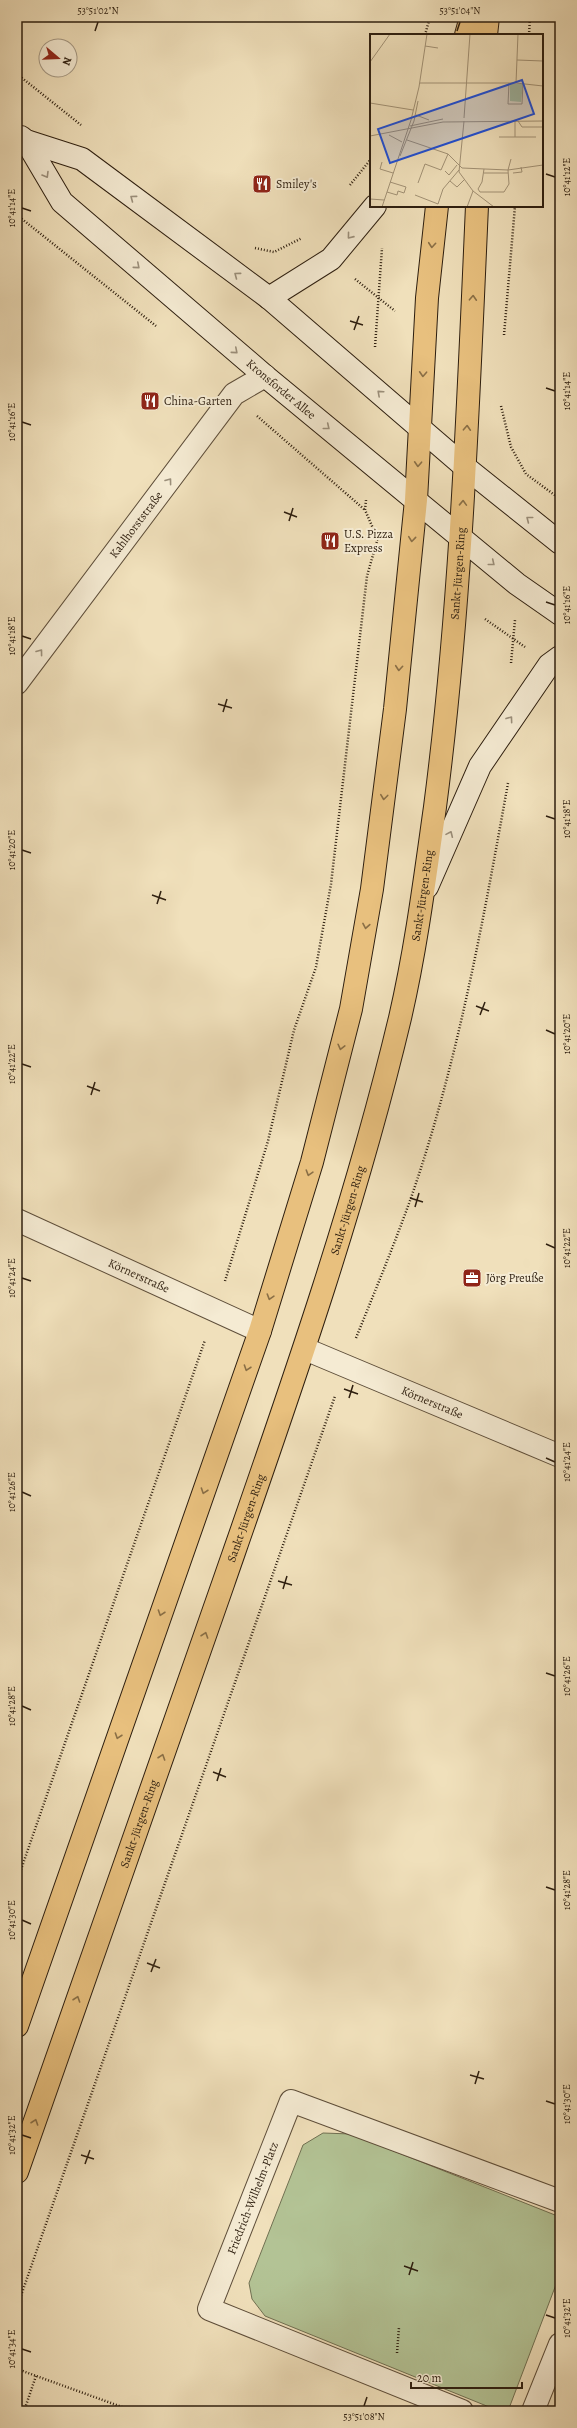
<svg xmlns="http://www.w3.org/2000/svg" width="577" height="2428" font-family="Alegreya,serif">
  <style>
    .green { fill: #b3c395; stroke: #707052 }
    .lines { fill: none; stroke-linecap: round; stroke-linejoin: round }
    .street-casing { stroke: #5e4e3a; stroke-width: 24 }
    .secondary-casing { stroke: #2d1e0f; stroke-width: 24 }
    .primary-casing { stroke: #2d1e0f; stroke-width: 24 }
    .path { stroke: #2d1e0f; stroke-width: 2.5; stroke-dasharray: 1 2; stroke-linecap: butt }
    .street { stroke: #f5ebd3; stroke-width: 22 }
    .secondary { stroke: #f5ebd3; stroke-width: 22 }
    .primary { stroke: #e8c07e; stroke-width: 22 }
    .oneway { stroke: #9b8f7b }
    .oneway2 { stroke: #8a6f46 }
    .ticks { fill: none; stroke: #2d1e0f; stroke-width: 1.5 }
    .labels { text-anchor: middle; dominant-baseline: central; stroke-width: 4; stroke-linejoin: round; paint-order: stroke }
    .poi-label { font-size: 12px; fill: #2d1e0f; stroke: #f5ebd3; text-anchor: start }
    .street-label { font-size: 12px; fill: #2d1e0f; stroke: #f5ebd3 }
    .inset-road { fill: none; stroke: #a29276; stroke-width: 1 }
    .view { fill: #1d4ed8; fill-opacity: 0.15; stroke: #1d4ed8; stroke-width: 2 }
    .inset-edge { fill: none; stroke: #2d1e0f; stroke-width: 2 }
    .neatline { fill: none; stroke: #2d1e0f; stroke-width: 1.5 }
    .ticks-label { font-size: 10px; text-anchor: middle; fill: #2d1e0f }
  </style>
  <rect width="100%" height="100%" fill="#f0e0bb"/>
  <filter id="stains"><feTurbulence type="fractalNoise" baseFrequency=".005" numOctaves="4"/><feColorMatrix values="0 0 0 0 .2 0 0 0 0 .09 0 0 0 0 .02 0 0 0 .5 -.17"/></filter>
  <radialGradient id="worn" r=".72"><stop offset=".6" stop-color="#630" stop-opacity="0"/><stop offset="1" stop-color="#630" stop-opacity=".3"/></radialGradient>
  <path class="green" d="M 323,2133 L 351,2134 L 560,2217 L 560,2274 L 508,2411 L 499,2411 L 265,2316 L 252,2299 L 249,2283 L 303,2145 Z"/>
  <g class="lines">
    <defs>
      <g id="street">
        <path id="s1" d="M 17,683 L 234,394 L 265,376"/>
        <path id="s2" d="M 17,1220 L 260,1331"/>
        <path id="s3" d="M 305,1349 L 560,1456"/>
        <path id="s4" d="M 462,2411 L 209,2309 L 291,2101 L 560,2201"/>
        <path d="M 533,2411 L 560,2344"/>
      </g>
      <g id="secondary">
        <path d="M 21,137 L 26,141 L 82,159 L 269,298 L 465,467 L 560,543"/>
        <path id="s5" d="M 26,141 L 62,202 L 265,376 L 517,584 L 560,614"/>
        <path d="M 269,298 L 331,259 L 375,206"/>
        <path d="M 427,887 L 480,766 L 549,665 L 560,657"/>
      </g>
      <g id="primary">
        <path d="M 466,35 L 471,17"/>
        <path d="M 486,35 L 488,17"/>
        <path d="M 17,2026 L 260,1331 L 312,1162 L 351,1009 L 372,889 L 395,709 L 416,500 L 427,298 L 437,206"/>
        <path id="s6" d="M 17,2172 C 86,1976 154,1780 223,1584 C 288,1397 354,1211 400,1018 C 416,949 425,878 435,807 C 461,607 468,407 477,206"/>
      </g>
    </defs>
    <use href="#street" class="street-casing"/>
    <use href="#secondary" class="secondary-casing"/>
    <use href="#primary" class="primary-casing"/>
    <g class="path">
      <path d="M 425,35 L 430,17"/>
      <path d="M 529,35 L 530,17"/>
      <path d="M 17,74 L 81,125"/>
      <path d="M 350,185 L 371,159"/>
      <path d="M 17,215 L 156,326"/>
      <path d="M 255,248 L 274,252 L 302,238"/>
      <path d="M 355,279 L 395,311"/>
      <path d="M 504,335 L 515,206"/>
      <path d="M 375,347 L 382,248"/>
      <path d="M 501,406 L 511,447 L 526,474 L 560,499"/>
      <path d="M 257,416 L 365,510"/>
      <path d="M 366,500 L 365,510 L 379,542"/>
      <path d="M 485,619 L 525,647"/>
      <path d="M 511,663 L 515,620"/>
      <path d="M 225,1281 L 268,1141 L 294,1030 L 316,967 L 331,884 L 367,576 L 377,541"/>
      <path d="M 356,1338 C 375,1291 395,1243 412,1195 C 458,1061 483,922 508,783"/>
      <path d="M 17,1881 L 205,1340"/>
      <path d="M 17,2307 L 335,1396"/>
      <path d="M 397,2353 L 399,2327"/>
      <path d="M 17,2369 L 133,2411"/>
      <path d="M 24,2411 L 36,2376"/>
    </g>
    <use href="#street" class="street"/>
    <use href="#secondary" class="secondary"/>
    <use href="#primary" class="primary"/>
  </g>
  <defs><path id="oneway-chevron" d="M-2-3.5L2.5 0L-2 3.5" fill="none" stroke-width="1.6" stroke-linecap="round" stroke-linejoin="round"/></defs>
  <g class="oneway">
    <use href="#oneway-chevron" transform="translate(46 175) rotate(59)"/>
    <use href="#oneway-chevron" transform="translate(133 198) rotate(-143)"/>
    <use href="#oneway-chevron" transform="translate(350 236) rotate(129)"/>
    <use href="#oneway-chevron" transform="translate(137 266) rotate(41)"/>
    <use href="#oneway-chevron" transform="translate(237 275) rotate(-143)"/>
    <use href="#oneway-chevron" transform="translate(235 351) rotate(41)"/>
    <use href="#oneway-chevron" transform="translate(380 393) rotate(-138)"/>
    <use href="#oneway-chevron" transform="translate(327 427) rotate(39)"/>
    <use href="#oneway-chevron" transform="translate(169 481) rotate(-53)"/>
    <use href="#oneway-chevron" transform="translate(529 519) rotate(-142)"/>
    <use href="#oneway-chevron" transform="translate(492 563) rotate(39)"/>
    <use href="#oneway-chevron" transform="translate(40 652) rotate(-53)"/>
    <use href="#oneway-chevron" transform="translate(510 719) rotate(-54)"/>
    <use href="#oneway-chevron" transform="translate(450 834) rotate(-66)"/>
  </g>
  <g class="oneway2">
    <use href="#oneway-chevron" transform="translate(432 245) rotate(95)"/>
    <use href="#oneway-chevron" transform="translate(473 298) rotate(-87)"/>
    <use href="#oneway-chevron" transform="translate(423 374) rotate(93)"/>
    <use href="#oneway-chevron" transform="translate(467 428) rotate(-87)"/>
    <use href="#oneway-chevron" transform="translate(418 464) rotate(93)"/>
    <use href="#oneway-chevron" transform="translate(463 503) rotate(-88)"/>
    <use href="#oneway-chevron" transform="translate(412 539) rotate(96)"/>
    <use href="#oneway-chevron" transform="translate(399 668) rotate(95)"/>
    <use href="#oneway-chevron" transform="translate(384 797) rotate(97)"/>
    <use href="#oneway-chevron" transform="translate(366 926) rotate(100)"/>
    <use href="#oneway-chevron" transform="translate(341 1047) rotate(104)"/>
    <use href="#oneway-chevron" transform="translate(309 1173) rotate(107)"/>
    <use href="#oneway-chevron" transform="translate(270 1297) rotate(107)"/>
    <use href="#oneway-chevron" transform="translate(247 1368) rotate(109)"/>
    <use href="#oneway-chevron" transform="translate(204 1491) rotate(109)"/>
    <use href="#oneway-chevron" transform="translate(161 1613) rotate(109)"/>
    <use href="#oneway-chevron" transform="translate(205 1635) rotate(-71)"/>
    <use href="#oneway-chevron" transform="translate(118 1736) rotate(109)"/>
    <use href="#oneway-chevron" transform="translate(162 1757) rotate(-71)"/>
    <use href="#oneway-chevron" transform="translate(77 1999) rotate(-71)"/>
    <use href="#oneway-chevron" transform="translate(35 2122) rotate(-71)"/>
  </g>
  <path class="ticks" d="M 95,31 L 98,22M 457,31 L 460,22M 546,174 L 555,177M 22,208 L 31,211M 350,321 L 363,325M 354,330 L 359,316M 546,388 L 555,391M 22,422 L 31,425M 284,512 L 297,517M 289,521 L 293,508M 546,602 L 555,605M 22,636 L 31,639M 218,704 L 232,708M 223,712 L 227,699M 546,816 L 555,819M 22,850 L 31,853M 152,895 L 166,900M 157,904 L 161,891M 476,1006 L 489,1011M 480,1015 L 485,1002M 546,1030 L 555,1034M 22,1064 L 31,1067M 87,1086 L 100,1091M 91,1095 L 95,1082M 410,1198 L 423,1202M 415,1207 L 419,1193M 546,1244 L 555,1248M 22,1278 L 31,1281M 344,1389 L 358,1394M 349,1398 L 353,1385M 546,1458 L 555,1462M 22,1492 L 31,1496M 278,1581 L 292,1585M 283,1589 L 287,1576M 546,1673 L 555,1676M 22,1706 L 31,1710M 213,1772 L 226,1777M 217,1781 L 221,1768M 546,1887 L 555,1890M 22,1920 L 31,1924M 147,1963 L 160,1968M 151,1972 L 156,1959M 470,2075 L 484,2079M 475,2084 L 479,2071M 546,2101 L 555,2104M 22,2135 L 31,2138M 81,2155 L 94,2159M 85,2164 L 90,2150M 404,2266 L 418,2271M 409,2275 L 413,2262M 546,2315 L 555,2318M 22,2349 L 31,2352M 364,2406 L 367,2397"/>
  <defs>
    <symbol id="restaurant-square" viewBox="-11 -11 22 22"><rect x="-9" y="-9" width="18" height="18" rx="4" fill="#8f2418" stroke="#f5ebd3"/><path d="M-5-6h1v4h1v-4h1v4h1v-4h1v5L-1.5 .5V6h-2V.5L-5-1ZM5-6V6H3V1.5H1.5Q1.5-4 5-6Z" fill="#fff"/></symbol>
    <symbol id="office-square" viewBox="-11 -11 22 22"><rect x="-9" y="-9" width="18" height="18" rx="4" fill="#8f2418" stroke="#f5ebd3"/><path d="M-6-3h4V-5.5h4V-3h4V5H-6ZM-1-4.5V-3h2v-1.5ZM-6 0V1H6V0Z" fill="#fff"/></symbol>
  </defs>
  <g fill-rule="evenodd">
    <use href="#restaurant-square" x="251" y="173" width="22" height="22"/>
    <use href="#restaurant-square" x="139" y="390" width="22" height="22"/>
    <use href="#restaurant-square" x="319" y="530" width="22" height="22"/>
    <use href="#office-square" x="461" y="1267" width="22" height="22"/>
  </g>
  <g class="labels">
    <g class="poi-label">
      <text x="276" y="184">Smiley's</text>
      <text x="164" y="401">China-Garten</text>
      <text x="344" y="534">U.S. Pizza<tspan x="344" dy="14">Express</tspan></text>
      <text x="486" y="1278">Jörg Preuße</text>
    </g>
    <g class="street-label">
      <text stroke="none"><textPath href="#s5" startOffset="359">Kronsforder Allee</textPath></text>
      <text stroke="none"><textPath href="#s1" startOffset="198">Kahlhorststraße</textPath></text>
      <text stroke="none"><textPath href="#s6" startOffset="1665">Sankt-Jürgen-Ring</textPath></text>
      <text stroke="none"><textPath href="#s6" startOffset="1341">Sankt-Jürgen-Ring</textPath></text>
      <text stroke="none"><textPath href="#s6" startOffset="1017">Sankt-Jürgen-Ring</textPath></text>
      <text stroke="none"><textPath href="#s2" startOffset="134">Körnerstraße</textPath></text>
      <text stroke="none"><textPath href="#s3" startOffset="138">Körnerstraße</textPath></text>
      <text stroke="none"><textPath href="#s6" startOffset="693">Sankt-Jürgen-Ring</textPath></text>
      <text stroke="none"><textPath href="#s6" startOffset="369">Sankt-Jürgen-Ring</textPath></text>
      <text stroke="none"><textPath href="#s4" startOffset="392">Friedrich-Wilhelm-Platz</textPath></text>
    </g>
  </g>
  <g transform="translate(370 34)">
    <rect width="173" height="173" fill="#f0e0bb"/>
    <path d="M 140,50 L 153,50 L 151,68 L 140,67 Z" fill="#b3c395"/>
    <path class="inset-road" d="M 55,12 L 68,14M 147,26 L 173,27M 0,28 L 20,0M 50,49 L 146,49 L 173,52M 139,49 L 138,70 L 152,70 L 153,49M 146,49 L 148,0M 0,69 L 43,76M 46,81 L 59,86M 94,84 L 100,0M 94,87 L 89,138 L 103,157 L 97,173M 148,87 L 152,93 L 173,93M 40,92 L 73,85M 19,101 L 32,108M 0,102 L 73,88 L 173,87M 129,103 L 145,103 L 145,87M 145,103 L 166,103M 37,106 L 78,120 L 92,134 L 138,136 L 173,131M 30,122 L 44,87 L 48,67M 12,128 L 10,135 L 23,139M 114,135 L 112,148 L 108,155 L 110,158 L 134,158 L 139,150 L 138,136 L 141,125M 75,137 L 79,141 L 87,131M 114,139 L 138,139M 143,139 L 152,138 L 151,133M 80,147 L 87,153 L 95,145M 20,148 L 36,153 L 34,159 L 28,157M 48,149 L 55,130 L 71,136 L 78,120M 103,157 L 124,173M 17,158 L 27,161 L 28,157M 45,161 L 68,170 L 73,155 L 89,136M 0,165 L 14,166M 12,173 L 41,86 L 49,53 L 57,0"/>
    <path class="view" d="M 152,46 L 164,80 L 20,129 L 8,95 Z"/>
    <rect width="173" height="173" class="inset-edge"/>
  </g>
  <rect width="577" height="2428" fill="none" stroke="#f0e0bb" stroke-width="44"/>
  <g transform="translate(58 58) rotate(109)"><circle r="19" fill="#f5ebd3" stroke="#a59985"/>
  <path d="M0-3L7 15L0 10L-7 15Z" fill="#8f2418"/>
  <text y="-6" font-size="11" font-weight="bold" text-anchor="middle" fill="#2d1e0f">N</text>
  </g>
  <path d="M411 2382v6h111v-6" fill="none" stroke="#2d1e0f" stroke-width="2"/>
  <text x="417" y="2382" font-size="12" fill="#2d1e0f" stroke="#f5ebd3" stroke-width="3" paint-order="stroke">20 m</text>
  <rect x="22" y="22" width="533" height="2384" class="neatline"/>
  <g class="ticks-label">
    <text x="98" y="14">53°51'02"N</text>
    <text x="460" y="14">53°51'04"N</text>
    <text transform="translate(566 177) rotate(-90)" y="4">10°41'12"E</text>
    <text transform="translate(11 208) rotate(-90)" y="4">10°41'14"E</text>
    <text transform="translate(566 391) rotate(-90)" y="4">10°41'14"E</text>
    <text transform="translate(11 422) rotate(-90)" y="4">10°41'16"E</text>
    <text transform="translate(566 605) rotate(-90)" y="4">10°41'16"E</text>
    <text transform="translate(11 636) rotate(-90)" y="4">10°41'18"E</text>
    <text transform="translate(566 819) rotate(-90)" y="4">10°41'18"E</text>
    <text transform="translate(11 850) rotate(-90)" y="4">10°41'20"E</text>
    <text transform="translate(566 1034) rotate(-90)" y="4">10°41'20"E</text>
    <text transform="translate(11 1064) rotate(-90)" y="4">10°41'22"E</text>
    <text transform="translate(566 1248) rotate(-90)" y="4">10°41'22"E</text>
    <text transform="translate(11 1278) rotate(-90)" y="4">10°41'24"E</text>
    <text transform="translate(566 1462) rotate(-90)" y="4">10°41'24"E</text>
    <text transform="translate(11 1492) rotate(-90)" y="4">10°41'26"E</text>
    <text transform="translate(566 1676) rotate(-90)" y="4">10°41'26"E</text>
    <text transform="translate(11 1706) rotate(-90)" y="4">10°41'28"E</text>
    <text transform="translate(566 1890) rotate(-90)" y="4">10°41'28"E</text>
    <text transform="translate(11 1920) rotate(-90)" y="4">10°41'30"E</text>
    <text transform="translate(566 2104) rotate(-90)" y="4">10°41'30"E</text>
    <text transform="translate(11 2135) rotate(-90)" y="4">10°41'32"E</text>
    <text transform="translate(566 2318) rotate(-90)" y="4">10°41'32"E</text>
    <text transform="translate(11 2349) rotate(-90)" y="4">10°41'34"E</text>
    <text x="364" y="2420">53°51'08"N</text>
  </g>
  <rect width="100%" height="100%" filter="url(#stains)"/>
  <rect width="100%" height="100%" fill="url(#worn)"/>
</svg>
